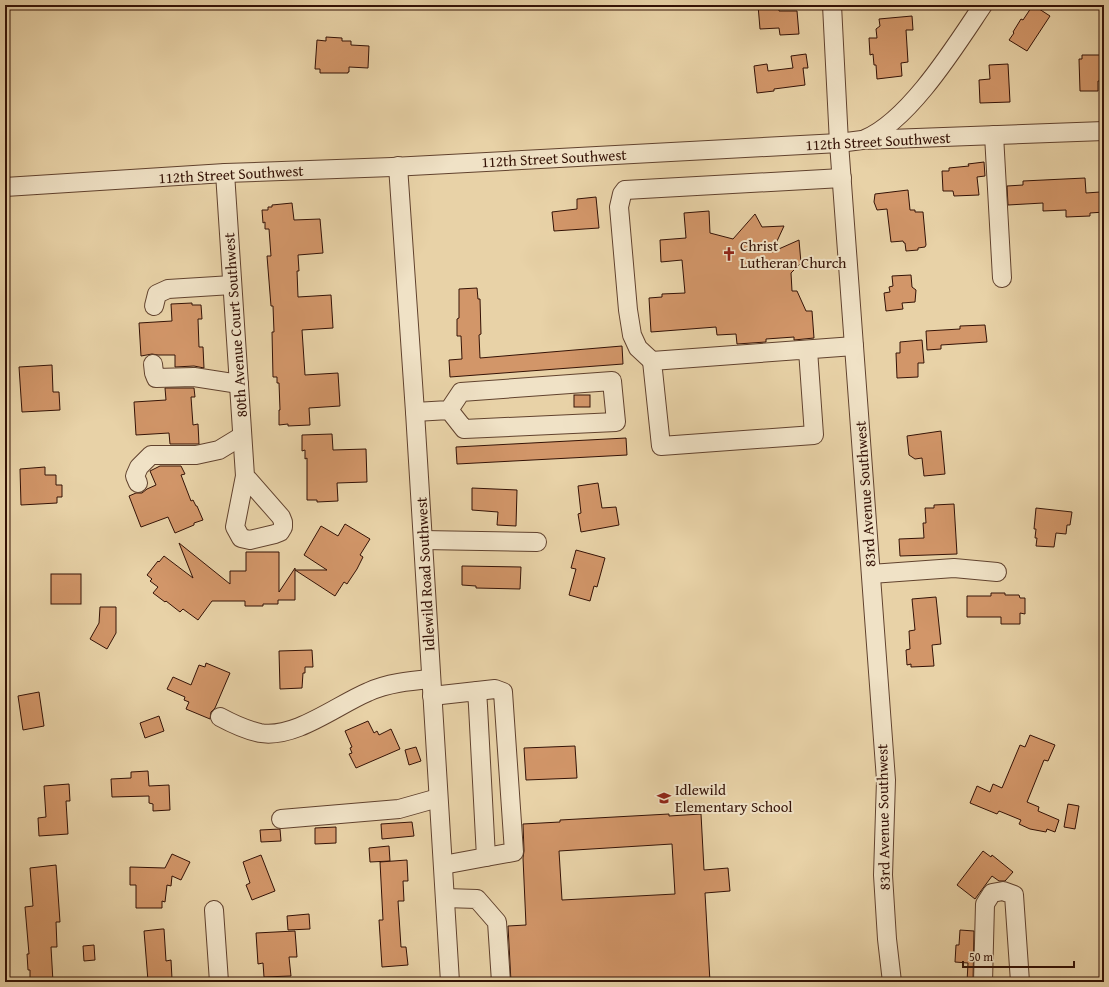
<svg xmlns="http://www.w3.org/2000/svg" width="1109" height="987" font-family="'Gentium Book Plus',serif">
  <style>
    .building { fill: #d29669; stroke: #341206; fill-rule: evenodd }
    .lines { fill: none; stroke-linecap: round; stroke-linejoin: round }
    .minor-casing { stroke: #61422e; stroke-width: 20 }
    .minor { stroke: #f0e2c6; stroke-width: 18 }
    .labels { text-anchor: middle; dominant-baseline: central; stroke-width: 4; stroke-linejoin: round; paint-order: stroke }
    .street-label { font-size: 15px; fill: #341206; stroke: #f0e2c6 }
    .poi-label { font-size: 15px; fill: #341206; stroke: #f0e2c6; text-anchor: start }
  </style>
  <rect width="100%" height="100%" fill="#e8d2a7"/>
  <filter id="stains"><feTurbulence type="fractalNoise" baseFrequency=".005" numOctaves="4"/><feColorMatrix values="0 0 0 0 .2 0 0 0 0 .09 0 0 0 0 .02 0 0 0 .5 -.17"/></filter>
  <radialGradient id="worn" r=".72"><stop offset=".6" stop-color="#630" stop-opacity="0"/><stop offset="1" stop-color="#630" stop-opacity=".3"/></radialGradient>
  <g class="building">
    <path d="M 758,5 L 779,5 L 779,11 L 797,11 L 799,34 L 780,35 L 779,28 L 760,29 Z"/>
    <path d="M 1033,5 L 1050,16 L 1027,51 L 1009,40 L 1014,33 L 1013,32 L 1021,19 L 1023,20 Z"/>
    <path d="M 912,16 L 913,30 L 906,30 L 908,62 L 901,63 L 902,76 L 877,79 L 876,65 L 874,65 L 873,54 L 870,55 L 869,38 L 877,38 L 876,29 L 880,26 L 879,19 Z"/>
    <path d="M 326,37 L 342,38 L 342,41 L 351,41 L 351,45 L 369,46 L 368,68 L 349,67 L 349,72 L 348,72 L 348,73 L 320,73 L 320,69 L 315,69 L 317,40 L 326,41 Z"/>
    <path d="M 806,54 L 808,68 L 803,68 L 805,85 L 774,89 L 774,91 L 757,93 L 754,66 L 767,64 L 768,71 L 793,68 L 791,56 Z"/>
    <path d="M 1082,55 L 1104,55 L 1104,81 L 1098,81 L 1098,91 L 1080,91 L 1079,59 L 1082,59 Z"/>
    <path d="M 1008,64 L 1010,102 L 980,103 L 979,80 L 990,79 L 989,65 Z"/>
    <path d="M 984,162 L 985,176 L 977,177 L 979,195 L 954,196 L 953,191 L 943,191 L 942,171 L 949,171 L 949,168 L 969,166 L 968,164 Z"/>
    <path d="M 1085,178 L 1086,193 L 1100,192 L 1100,194 L 1104,194 L 1104,212 L 1090,213 L 1090,216 L 1066,217 L 1066,210 L 1043,211 L 1043,203 L 1008,205 L 1007,186 L 1023,185 L 1023,181 Z"/>
    <path d="M 908,190 L 910,210 L 915,210 L 915,212 L 923,212 L 926,245 L 925,247 L 918,248 L 918,250 L 906,251 L 905,243 L 904,243 L 903,241 L 891,242 L 887,209 L 877,210 L 874,202 L 875,194 Z"/>
    <path d="M 596,197 L 599,228 L 554,231 L 552,212 L 577,209 L 577,199 Z"/>
    <path d="M 292,203 L 294,220 L 320,219 L 323,253 L 298,255 L 299,271 L 297,271 L 298,297 L 331,295 L 333,328 L 302,330 L 305,375 L 338,373 L 340,406 L 309,408 L 310,425 L 288,426 L 288,424 L 279,425 L 279,410 L 280,410 L 279,383 L 277,383 L 277,377 L 273,377 L 272,332 L 274,332 L 273,306 L 271,306 L 267,256 L 271,256 L 269,229 L 265,229 L 265,222 L 263,223 L 262,210 L 268,210 L 268,207 L 272,207 L 272,205 Z"/>
    <path d="M 709,211 L 710,233 L 733,239 L 755,214 L 762,227 L 784,226 L 772,252 L 799,240 L 801,263 L 791,273 L 792,291 L 797,291 L 806,311 L 812,311 L 814,338 L 794,340 L 794,337 L 766,339 L 766,342 L 737,344 L 736,334 L 717,335 L 716,327 L 651,332 L 649,298 L 662,297 L 662,294 L 685,293 L 682,260 L 661,262 L 660,240 L 686,238 L 684,213 Z"/>
    <path d="M 911,275 L 912,287 L 916,290 L 915,302 L 902,303 L 903,309 L 886,311 L 884,293 L 890,292 L 889,287 L 893,286 L 892,276 Z"/>
    <path d="M 477,288 L 478,299 L 480,299 L 481,334 L 479,335 L 480,358 L 622,346 L 623,364 L 450,377 L 449,360 L 462,359 L 461,336 L 457,336 L 457,319 L 459,318 L 459,289 Z"/>
    <path d="M 192,303 L 192,305 L 201,305 L 202,319 L 198,319 L 199,347 L 203,347 L 204,368 L 194,366 L 175,367 L 175,355 L 158,355 L 152,354 L 141,356 L 139,323 L 172,321 L 171,304 Z"/>
    <path d="M 985,325 L 987,342 L 941,345 L 941,349 L 927,350 L 926,331 L 960,329 L 960,326 Z"/>
    <path d="M 922,340 L 924,363 L 918,363 L 918,377 L 897,378 L 896,353 L 900,353 L 900,342 Z"/>
    <path d="M 52,365 L 53,392 L 59,392 L 60,410 L 22,412 L 19,367 Z"/>
    <path d="M 165,388 L 194,388 L 195,397 L 191,397 L 193,425 L 198,424 L 199,444 L 170,444 L 169,433 L 136,435 L 134,402 L 166,400 Z"/>
    <rect x="574" y="395" width="16" height="12"/>
    <path d="M 941,431 L 945,474 L 924,476 L 922,458 L 915,459 L 909,455 L 907,436 Z"/>
    <path d="M 332,434 L 333,450 L 366,449 L 367,482 L 337,483 L 338,501 L 317,502 L 317,500 L 307,500 L 307,458 L 305,459 L 305,450 L 302,451 L 302,435 Z"/>
    <path d="M 626,438 L 627,455 L 457,464 L 456,447 Z"/>
    <path d="M 160,466 L 181,466 L 185,474 L 181,475 L 191,501 L 193,500 L 196,506 L 197,506 L 203,520 L 194,523 L 194,525 L 175,533 L 168,517 L 141,527 L 129,496 L 136,493 L 142,493 L 147,489 L 156,485 L 150,471 Z"/>
    <path d="M 45,467 L 45,475 L 56,475 L 56,485 L 62,485 L 62,497 L 57,497 L 57,503 L 21,505 L 20,469 Z"/>
    <path d="M 598,483 L 602,508 L 616,507 L 619,525 L 581,532 L 578,514 L 581,513 L 578,486 Z"/>
    <path d="M 472,488 L 517,490 L 516,526 L 497,525 L 498,512 L 472,510 Z"/>
    <path d="M 954,504 L 957,554 L 900,556 L 899,539 L 924,538 L 923,523 L 926,523 L 925,508 L 934,508 L 934,505 Z"/>
    <path d="M 1036,508 L 1072,512 L 1070,525 L 1067,525 L 1066,534 L 1056,533 L 1054,547 L 1036,546 L 1037,538 L 1035,538 L 1036,529 L 1034,529 Z"/>
    <path d="M 345,524 L 370,539 L 360,555 L 363,557 L 357,569 L 347,584 L 344,582 L 335,596 L 295,570 L 327,570 L 304,555 L 321,526 L 338,536 Z"/>
    <path d="M 179,543 L 230,584 L 230,571 L 246,571 L 246,552 L 279,552 L 279,592 L 295,568 L 295,600 L 278,600 L 278,604 L 263,604 L 263,606 L 245,606 L 245,601 L 212,601 L 198,620 L 183,609 L 180,612 L 166,601 L 165,602 L 153,593 L 158,587 L 150,581 L 152,579 L 147,575 L 158,561 L 159,562 L 164,556 L 193,578 Z"/>
    <path d="M 576,550 L 605,558 L 597,587 L 594,586 L 590,601 L 569,595 L 576,569 L 571,568 Z"/>
    <path d="M 462,566 L 521,567 L 520,589 L 476,588 L 476,586 L 462,585 Z"/>
    <rect x="51" y="574" width="30" height="30"/>
    <path d="M 991,593 L 1005,593 L 1005,595 L 1019,595 L 1020,598 L 1025,598 L 1025,614 L 1020,613 L 1020,624 L 1001,624 L 1001,617 L 967,617 L 967,596 L 991,596 Z"/>
    <path d="M 936,597 L 941,644 L 932,645 L 934,666 L 911,667 L 911,664 L 907,665 L 906,650 L 910,649 L 909,631 L 915,630 L 912,599 Z"/>
    <path d="M 100,607 L 116,607 L 116,633 L 107,649 L 90,639 L 99,623 Z"/>
    <path d="M 312,650 L 313,667 L 305,667 L 305,673 L 303,673 L 302,688 L 280,689 L 279,651 Z"/>
    <path d="M 206,663 L 230,673 L 215,708 L 211,712 L 210,719 L 186,709 L 189,702 L 184,700 L 185,697 L 167,689 L 173,677 L 191,685 L 199,665 L 205,667 Z"/>
    <path d="M 39,692 L 44,726 L 23,730 L 18,696 Z"/>
    <path d="M 159,716 L 164,731 L 145,738 L 140,723 Z"/>
    <path d="M 368,721 L 374,733 L 377,731 L 379,735 L 391,729 L 400,749 L 356,768 L 349,754 L 352,753 L 350,748 L 352,747 L 345,731 Z"/>
    <path d="M 1030,735 L 1055,745 L 1048,761 L 1044,760 L 1027,802 L 1039,807 L 1038,811 L 1059,820 L 1055,832 L 1047,829 L 1046,832 L 1030,829 L 1019,824 L 1021,820 L 999,811 L 997,814 L 970,803 L 977,786 L 990,792 L 993,784 L 1002,788 L 1020,745 L 1025,747 Z"/>
    <path d="M 575,746 L 577,778 L 526,780 L 524,748 Z"/>
    <path d="M 416,747 L 421,761 L 409,765 L 405,750 Z"/>
    <path d="M 148,771 L 149,786 L 169,785 L 170,810 L 153,811 L 153,804 L 149,803 L 149,796 L 112,797 L 111,779 L 131,778 L 131,772 Z"/>
    <path d="M 69,784 L 70,801 L 66,801 L 68,834 L 39,836 L 38,818 L 46,817 L 44,786 Z"/>
    <path d="M 1068,804 L 1079,806 L 1075,829 L 1064,827 Z"/>
    <path d="M 669,814 L 669,816 L 701,814 L 704,870 L 728,868 L 730,891 L 705,893 L 710,982 L 511,982 L 508,926 L 526,925 L 523,858 L 524,851 L 523,824 L 560,822 L 560,820 ZM 672,844 L 675,894 L 562,900 L 559,851 Z"/>
    <path d="M 412,822 L 414,836 L 382,839 L 381,824 Z"/>
    <path d="M 336,827 L 336,843 L 315,844 L 315,828 Z"/>
    <path d="M 280,829 L 281,841 L 261,842 L 260,830 Z"/>
    <path d="M 389,846 L 390,861 L 370,862 L 369,848 Z"/>
    <path d="M 983,851 L 991,857 L 992,855 L 1013,872 L 1005,881 L 999,881 L 992,876 L 975,899 L 957,885 Z"/>
    <path d="M 172,854 L 190,862 L 181,880 L 172,876 L 171,886 L 167,885 L 165,902 L 162,901 L 162,908 L 136,908 L 136,885 L 130,885 L 130,867 L 165,868 Z"/>
    <path d="M 261,855 L 275,891 L 252,900 L 246,885 L 250,883 L 243,862 Z"/>
    <path d="M 407,860 L 408,881 L 403,881 L 404,901 L 398,901 L 401,947 L 406,947 L 408,965 L 382,967 L 379,920 L 383,920 L 380,862 Z"/>
    <path d="M 56,865 L 60,922 L 56,922 L 57,947 L 51,947 L 53,982 L 30,982 L 30,970 L 28,970 L 27,954 L 29,954 L 25,907 L 33,906 L 30,868 Z"/>
    <path d="M 309,914 L 310,929 L 288,930 L 287,916 Z"/>
    <path d="M 162,929 L 164,929 L 166,961 L 171,960 L 172,979 L 148,981 L 144,931 Z"/>
    <path d="M 960,930 L 974,931 L 973,982 L 967,982 L 968,963 L 955,962 L 956,945 L 959,945 Z"/>
    <path d="M 295,931 L 297,957 L 289,957 L 291,976 L 264,977 L 263,963 L 258,964 L 256,933 Z"/>
    <path d="M 94,945 L 95,960 L 84,961 L 83,946 Z"/>
  </g>
  <g class="lines">
    <defs>
      <g id="minor">
        <path d="M 832,5 L 839,143 L 886,780 L 883,875 L 887,939 L 892,982"/>
        <path d="M 994,135 L 1002,278"/>
        <path d="M 865,139 C 910,120 956,45 983,5"/>
        <path d="M 398,166 L 415,412 L 450,982"/>
        <path d="M 225,173 L 245,476 L 235,527 L 241,538 L 250,540 L 275,534 L 280,532 L 283,527 L 283,522 L 281,517 L 245,476"/>
        <path d="M 5,187 L 225,173 L 392,167 L 839,143 L 862,140 L 1104,131"/>
        <path d="M 154,306 L 157,294 L 168,289 L 232,285"/>
        <path d="M 808,350 L 814,435 L 661,446 L 652,361 L 854,346"/>
        <path d="M 652,361 L 638,348 L 632,335 L 628,310 L 619,207 L 622,194 L 625,190 L 842,178"/>
        <path d="M 153,364 L 154,373 L 156,378 L 194,377 L 239,384"/>
        <path d="M 415,412 L 449,410 L 464,429 L 616,422 L 612,381 L 461,392 L 449,410"/>
        <path d="M 138,483 L 135,476 L 139,467 L 151,455 L 196,455 L 219,450 L 242,436"/>
        <path d="M 423,540 L 537,542"/>
        <path d="M 871,574 L 954,568 L 997,572"/>
        <path d="M 477,691 L 495,689 L 503,692 L 514,852 L 486,857"/>
        <path d="M 432,696 L 477,691 L 478,706 L 486,857 L 443,865"/>
        <path d="M 220,717 C 233,724 246,730 260,733 C 295,739 337,705 368,692 C 388,683 410,681 431,679"/>
        <path d="M 281,819 L 399,809 L 438,798"/>
        <path d="M 445,898 L 477,899 L 497,922 L 501,982"/>
        <path d="M 214,910 L 219,982"/>
        <path d="M 983,982 L 985,904 L 992,893 L 1003,891 L 1014,895 L 1020,982"/>
      </g>
    </defs>
    <use href="#minor" class="minor-casing"/>
    <use href="#minor" class="minor"/>
  </g>
  <defs>
    <symbol id="church-bare" viewBox="-9 -9 18 18"><path d="M-1.2-6h2.4v3.5h3.3v2.4h-3.3V6h-2.4V-.1h-3.3v-2.4h3.3Z" fill="#8f2418" stroke="#f0e2c6" stroke-width="2.5" paint-order="stroke"/></symbol>
    <symbol id="school-bare" viewBox="-9 -9 18 18"><path d="M0-5L7-2L0 1L-7-2ZM-4 1L0 2.5L4 1V4Q0 6-4 4Z" fill="#8f2418" stroke="#f0e2c6" stroke-width="2.5" paint-order="stroke"/></symbol>
  </defs>
  <g fill-rule="evenodd">
    <use href="#church-bare" x="719" y="244" width="20" height="20"/>
    <use href="#school-bare" x="654" y="788" width="20" height="20"/>
  </g>
  <g class="labels">
    <g class="street-label">
      <text transform="translate(878 141) rotate(-3)">112th Street Southwest</text>
      <text transform="translate(554 158) rotate(-3)">112th Street Southwest</text>
      <text transform="translate(231 174) rotate(-3)">112th Street Southwest</text>
      <text transform="translate(235 325) rotate(-94)">80th Avenue Court Southwest</text>
      <text transform="translate(865 494) rotate(-94)">83rd Avenue Southwest</text>
      <text transform="translate(425 574) rotate(-93)">Idlewild Road Southwest</text>
      <text transform="translate(883 817) rotate(-91)">83rd Avenue Southwest</text>
    </g>
    <g class="poi-label">
      <text x="740" y="245">Christ<tspan x="740" dy="17">Lutheran Church</tspan></text>
      <text x="675" y="789">Idlewild<tspan x="675" dy="17">Elementary School</tspan></text>
    </g>
  </g>
  <rect width="1109" height="987" fill="none" stroke="#e8d2a7" stroke-width="20"/>
  <rect x="6" y="6" width="1097" height="975" fill="none" stroke="#341206" stroke-width="2"/>
  <rect x="10" y="10" width="1089" height="967" fill="none" stroke="#341206"/>
  <path d="M963 961v6h111v-6" fill="none" stroke="#341206" stroke-width="2"/>
  <text x="969" y="961" font-size="12" fill="#341206" stroke="#f0e2c6" stroke-width="3" paint-order="stroke">50 m</text>
  <rect width="100%" height="100%" filter="url(#stains)"/>
  <rect width="100%" height="100%" fill="url(#worn)"/>
</svg>
